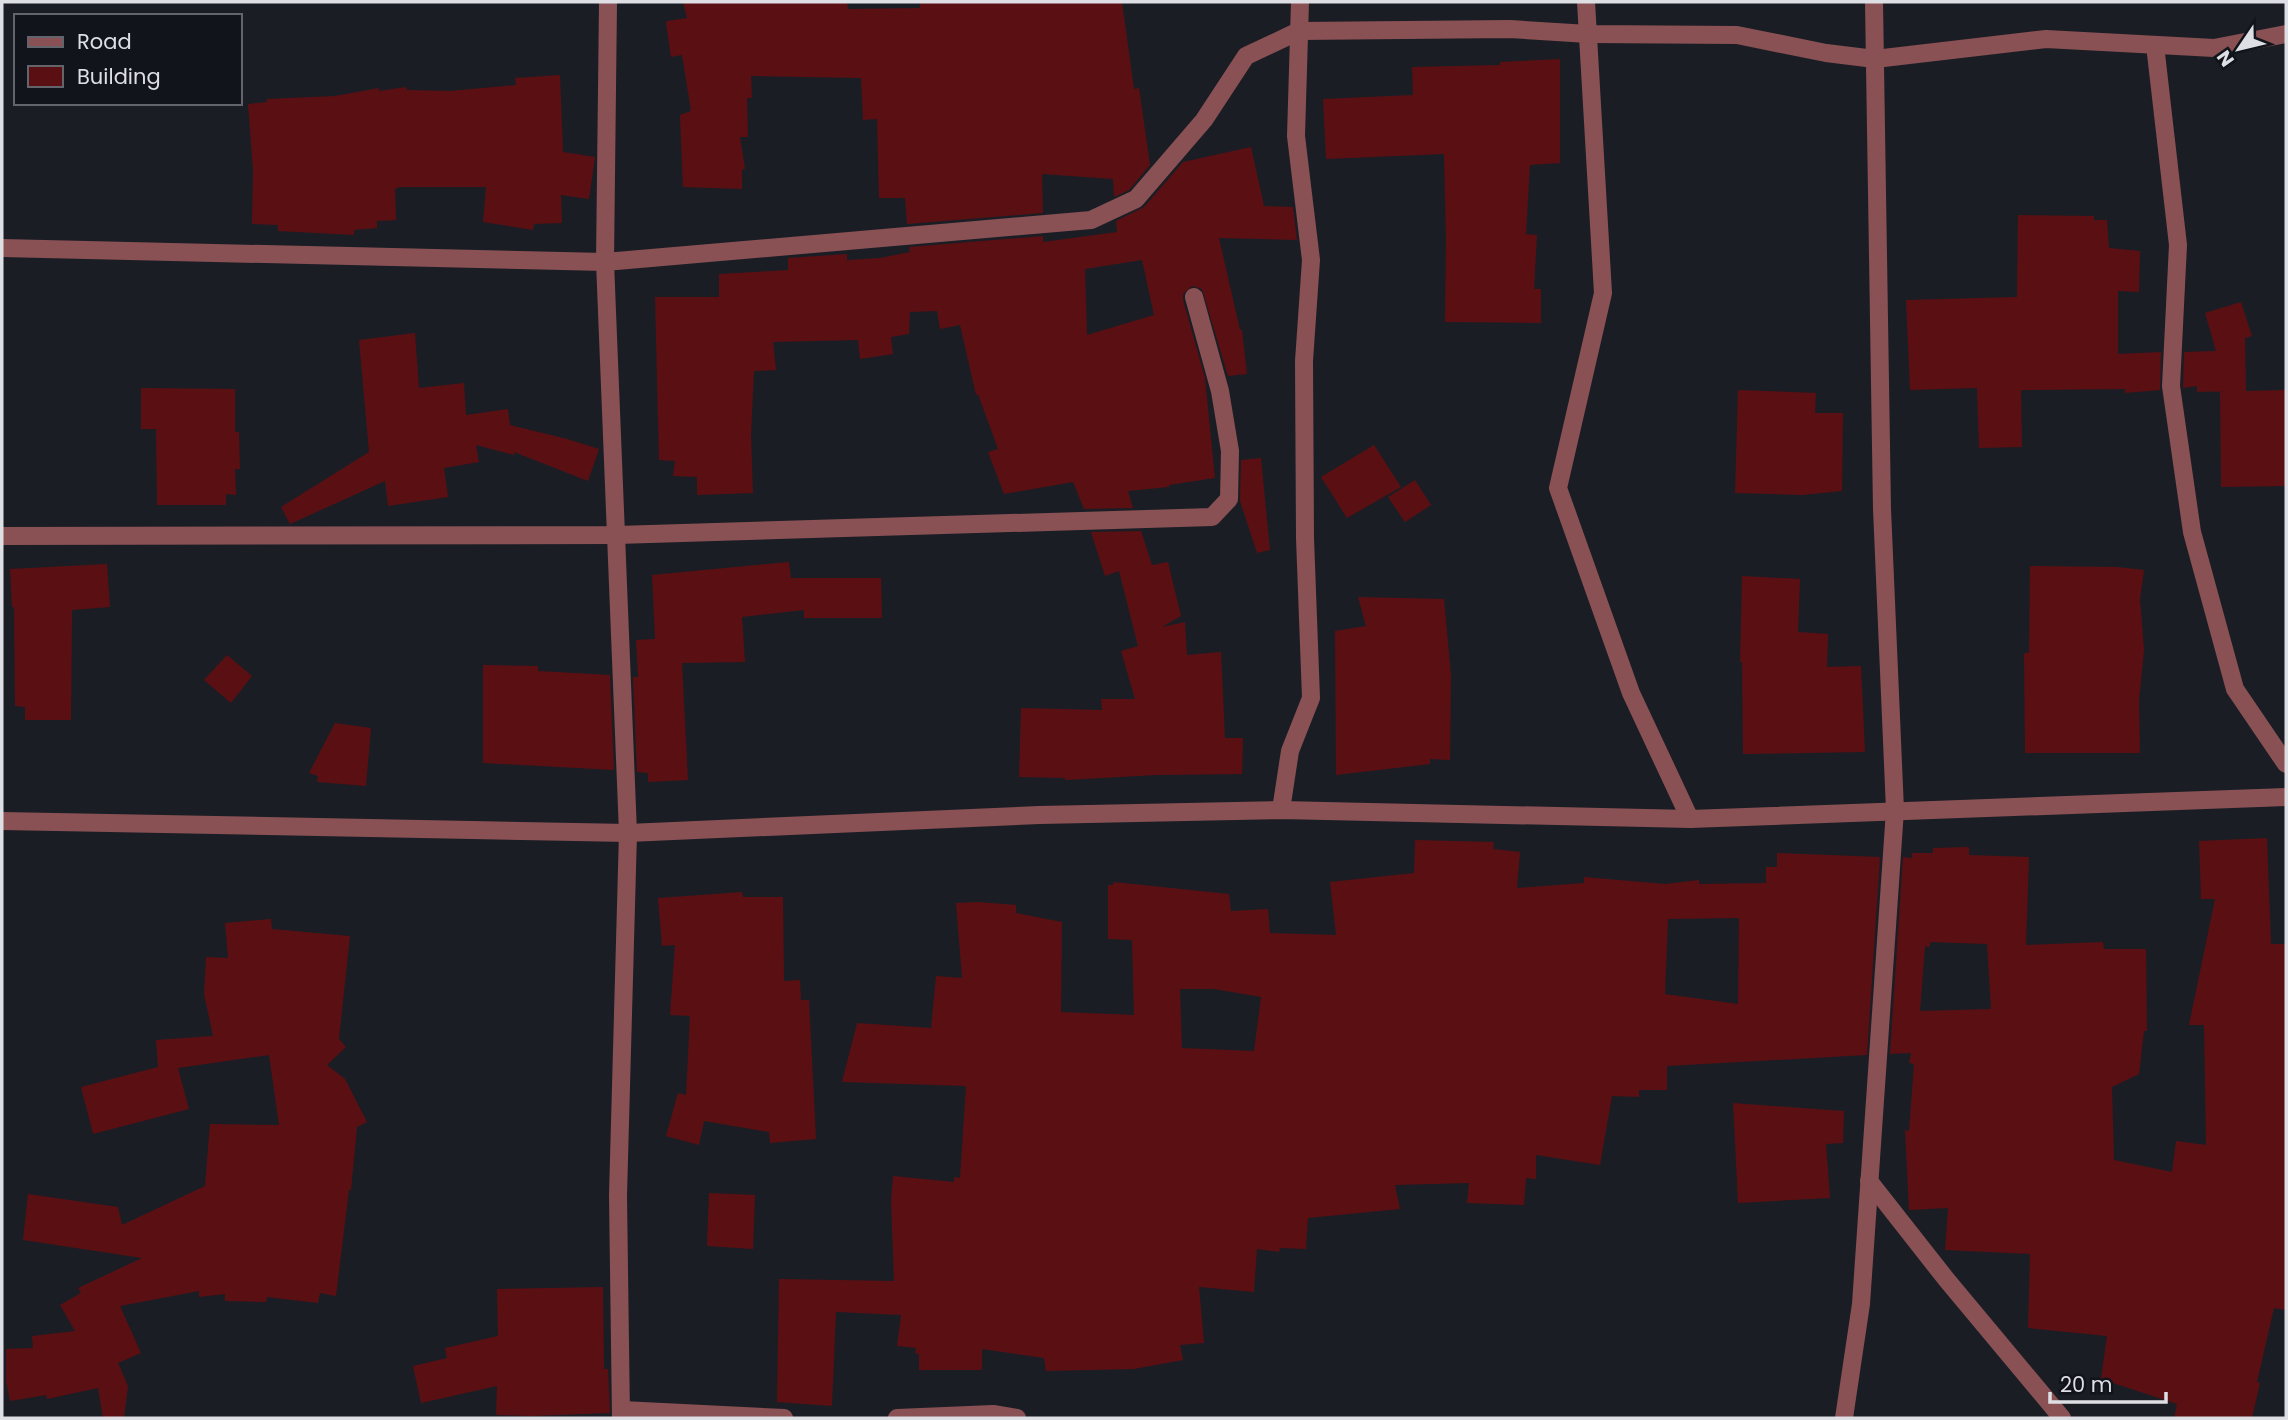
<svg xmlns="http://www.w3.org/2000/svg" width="2288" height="1420" font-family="Poppins,sans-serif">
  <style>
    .building { fill: #5a1013; fill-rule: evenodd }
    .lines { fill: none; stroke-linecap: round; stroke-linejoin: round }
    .minor { stroke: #895154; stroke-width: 18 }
  </style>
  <rect width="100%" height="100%" fill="#1b1d25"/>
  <g class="building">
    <path d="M 683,2 L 847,2 L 848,9 L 920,8 L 920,2 L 1122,2 L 1134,89 L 1139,88 L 1150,165 L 1129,190 L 1114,197 L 1113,179 L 1042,174 L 1043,213 L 907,224 L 905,198 L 879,198 L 877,119 L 863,120 L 861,78 L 751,76 L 752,98 L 747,98 L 748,137 L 740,137 L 745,169 L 742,170 L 742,189 L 683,187 L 680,115 L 691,111 L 682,55 L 671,57 L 666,23 L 667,21 L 687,18 Z"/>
    <path d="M 1560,59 L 1560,163 L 1530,165 L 1526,234 L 1537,235 L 1534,289 L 1541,289 L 1541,323 L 1445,322 L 1446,239 L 1444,154 L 1326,159 L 1323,99 L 1413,95 L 1412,67 L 1500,65 L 1500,62 Z"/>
    <path d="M 560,75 L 563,152 L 595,157 L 589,199 L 561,195 L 562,223 L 534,224 L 533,230 L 483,222 L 486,187 L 399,187 L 395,189 L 396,220 L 377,221 L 377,228 L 354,230 L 354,235 L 278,231 L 278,225 L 252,224 L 253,170 L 248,104 L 267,102 L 267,99 L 335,96 L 379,88 L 379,91 L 406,87 L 407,90 L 450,91 L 516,85 L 515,78 Z"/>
    <path d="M 1251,147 L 1264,206 L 1293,207 L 1297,240 L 1219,238 L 1240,330 L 1242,330 L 1247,374 L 1228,376 L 1202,289 L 1192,286 L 1183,294 L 1183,300 L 1205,378 L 1215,478 L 1169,485 L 1169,487 L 1128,491 L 1133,508 L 1084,509 L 1073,482 L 1004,494 L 988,452 L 998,449 L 978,394 L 976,395 L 960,325 L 940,329 L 937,311 L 910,312 L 909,334 L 891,337 L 893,354 L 860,359 L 858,340 L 773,342 L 776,370 L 754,371 L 751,435 L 753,493 L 697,495 L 697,477 L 673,476 L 675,461 L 659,460 L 655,297 L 719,297 L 719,274 L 788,270 L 788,258 L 847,254 L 847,260 L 880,258 L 910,252 L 909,247 L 1043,236 L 1043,242 L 1117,232 L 1116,221 L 1144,207 L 1183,162 ZM 1142,260 L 1154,315 L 1087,335 L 1085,269 Z"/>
    <path d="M 2018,215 L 2094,216 L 2094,220 L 2107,220 L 2109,248 L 2140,251 L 2139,292 L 2118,291 L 2118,354 L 2161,352 L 2160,390 L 2125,393 L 2125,389 L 2021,390 L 2022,447 L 1979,448 L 1977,388 L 1910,390 L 1906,300 L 2017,297 Z"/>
    <path d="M 2241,302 L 2252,336 L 2245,338 L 2246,391 L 2286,390 L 2286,486 L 2221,487 L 2220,391 L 2228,391 L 2197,392 L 2197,386 L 2183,388 L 2184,352 L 2216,351 L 2205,313 Z"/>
    <path d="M 415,333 L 419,388 L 464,383 L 466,415 L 508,409 L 510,425 L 567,439 L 599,449 L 588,481 L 514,452 L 514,455 L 476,445 L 479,462 L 444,468 L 448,497 L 388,506 L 385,481 L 290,524 L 281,507 L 369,452 L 359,340 Z"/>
    <path d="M 141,388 L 235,389 L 235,432 L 239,432 L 240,469 L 235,469 L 236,495 L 226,494 L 226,505 L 157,505 L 156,429 L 141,429 Z"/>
    <path d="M 1738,390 L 1816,393 L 1815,413 L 1843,413 L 1842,491 L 1802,495 L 1735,493 Z"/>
    <path d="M 1374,445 L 1401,487 L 1347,518 L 1321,477 Z"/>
    <path d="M 1261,458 L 1270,550 L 1257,553 L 1240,501 L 1241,460 Z"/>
    <path d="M 1415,480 L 1431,505 L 1405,522 L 1388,497 Z"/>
    <path d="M 1141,531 L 1152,565 L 1168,562 L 1181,616 L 1162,627 L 1185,622 L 1187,655 L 1221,652 L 1225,738 L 1243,738 L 1242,774 L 1157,775 L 1065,780 L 1065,778 L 1019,777 L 1021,708 L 1102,710 L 1101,699 L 1135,699 L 1121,651 L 1138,646 L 1119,571 L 1105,576 L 1091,532 Z"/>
    <path d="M 789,562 L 791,578 L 881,578 L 882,618 L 804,618 L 804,610 L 742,617 L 745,662 L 682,663 L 688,780 L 648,782 L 648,773 L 637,772 L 633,677 L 638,677 L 636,640 L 655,639 L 652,575 Z"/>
    <path d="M 107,564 L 110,607 L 72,610 L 71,720 L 25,720 L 25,707 L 15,706 L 14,607 L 12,607 L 10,569 Z"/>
    <path d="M 2030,566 L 2117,567 L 2144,570 L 2140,599 L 2144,650 L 2139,701 L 2140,753 L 2025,753 L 2024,653 L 2029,653 Z"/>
    <path d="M 1742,576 L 1800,579 L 1798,632 L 1828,634 L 1827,667 L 1861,666 L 1865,752 L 1743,754 L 1742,662 L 1740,662 Z"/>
    <path d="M 1358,597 L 1444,599 L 1451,675 L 1450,760 L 1430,759 L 1430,764 L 1336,775 L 1335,631 L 1366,626 Z"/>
    <path d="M 227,655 L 252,676 L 231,703 L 204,680 Z"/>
    <path d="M 483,665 L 538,666 L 538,671 L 610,675 L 614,770 L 483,763 Z"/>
    <path d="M 335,723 L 371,728 L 366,786 L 317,782 L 318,776 L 309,773 Z"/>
    <path d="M 2267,838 L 2271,944 L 2286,944 L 2286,1310 L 2274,1308 L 2257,1382 L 2260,1383 L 2252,1418 L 2174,1418 L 2177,1404 L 2101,1379 L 2107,1336 L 2028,1328 L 2030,1254 L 1945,1250 L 1948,1208 L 1909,1210 L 1905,1130 L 1909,1131 L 1914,1064 L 1909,1063 L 1911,1053 L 1890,1054 L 1903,857 L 1912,858 L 1912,853 L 1933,853 L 1933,848 L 1969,847 L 1969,855 L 2029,857 L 2026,945 L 2103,942 L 2104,949 L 2146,949 L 2147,1031 L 2144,1031 L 2139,1074 L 2112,1087 L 2114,1160 L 2172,1172 L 2176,1141 L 2206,1145 L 2204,1025 L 2189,1025 L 2215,899 L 2201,899 L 2199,841 ZM 1930,942 L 1987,944 L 1991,1009 L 1920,1011 L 1925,946 L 1930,947 Z"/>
    <path d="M 1415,840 L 1494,842 L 1493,849 L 1520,852 L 1517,888 L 1584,883 L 1584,877 L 1665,884 L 1699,880 L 1699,884 L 1766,883 L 1766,867 L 1777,867 L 1777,853 L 1880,857 L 1867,1055 L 1667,1066 L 1667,1090 L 1639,1090 L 1639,1097 L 1612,1096 L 1600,1165 L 1536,1155 L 1536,1179 L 1526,1178 L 1524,1205 L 1467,1203 L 1469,1183 L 1395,1185 L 1400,1209 L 1308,1218 L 1306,1249 L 1280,1248 L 1279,1252 L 1257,1249 L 1254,1292 L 1199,1287 L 1204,1343 L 1180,1345 L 1183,1360 L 1134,1369 L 1046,1371 L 1044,1358 L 982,1349 L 982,1370 L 919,1370 L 919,1354 L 915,1353 L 916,1348 L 897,1346 L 901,1315 L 836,1312 L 832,1406 L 777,1402 L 779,1279 L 894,1281 L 891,1201 L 893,1176 L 954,1182 L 954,1177 L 960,1178 L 966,1086 L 842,1082 L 857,1023 L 931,1028 L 936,976 L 962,978 L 956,903 L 978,902 L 1016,905 L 1016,913 L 1062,922 L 1061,1012 L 1134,1015 L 1132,940 L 1108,939 L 1108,885 L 1113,885 L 1114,882 L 1229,894 L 1231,911 L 1268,909 L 1270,933 L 1336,935 L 1330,882 L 1414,873 ZM 1739,918 L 1738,1004 L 1665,994 L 1668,919 ZM 1180,989 L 1214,989 L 1261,997 L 1254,1051 L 1182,1048 Z"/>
    <path d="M 742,892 L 743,897 L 783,897 L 784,981 L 800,980 L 801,1000 L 809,1000 L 816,1139 L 770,1143 L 769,1132 L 704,1121 L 699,1145 L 666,1136 L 678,1093 L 686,1095 L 690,1016 L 670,1015 L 675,945 L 662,946 L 658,898 Z"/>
    <path d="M 271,919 L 272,929 L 350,936 L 339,1039 L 346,1047 L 327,1065 L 345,1079 L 367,1122 L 357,1127 L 351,1190 L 349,1190 L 336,1296 L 320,1293 L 318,1303 L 267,1297 L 266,1302 L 225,1301 L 225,1294 L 199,1297 L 199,1291 L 120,1306 L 141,1353 L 118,1363 L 128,1386 L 124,1418 L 103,1418 L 98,1388 L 47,1399 L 46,1395 L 10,1401 L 6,1382 L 6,1349 L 33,1348 L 32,1336 L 75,1331 L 60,1305 L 81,1293 L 78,1288 L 142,1258 L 23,1240 L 28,1194 L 118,1207 L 122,1225 L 205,1186 L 210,1124 L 279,1125 L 269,1055 L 178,1068 L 189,1109 L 93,1134 L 81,1087 L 158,1067 L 156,1040 L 213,1036 L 204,994 L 206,957 L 228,958 L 225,923 Z"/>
    <path d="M 1733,1103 L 1844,1111 L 1843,1143 L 1826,1144 L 1830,1198 L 1738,1203 Z"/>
    <path d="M 709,1193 L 755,1195 L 753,1249 L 707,1246 Z"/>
    <path d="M 603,1287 L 604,1369 L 608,1369 L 610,1413 L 533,1416 L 496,1415 L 497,1386 L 421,1403 L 413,1366 L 447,1358 L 445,1348 L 498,1336 L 497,1289 Z"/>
  </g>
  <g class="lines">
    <g class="minor">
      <path d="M 608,2 L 605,262 L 628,833 L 618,1195 L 621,1418"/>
      <path d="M 1586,2 L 1603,293 L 1558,488 L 1631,693 L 1690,819"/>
      <path d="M 2155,45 L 2178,245 L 2171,386 L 2192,532 L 2235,689 L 2286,764"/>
      <path d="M 2,248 L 605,262 L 1091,220 L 1136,199 L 1204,120 L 1246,56 L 1299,31 L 1510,29 L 1588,34 L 1737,35 L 1826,53 L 1875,59 L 2046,39 L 2214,48 L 2286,34"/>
      <path d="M 2,536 L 617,535 L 1212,517 L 1229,499 L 1230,451 L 1220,391 L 1194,297"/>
      <path d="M 1281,810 L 1290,751 L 1311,698 L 1305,538 L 1304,361 L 1311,260 L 1296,136 L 1300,2"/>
      <path d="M 2,821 L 628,833 L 1039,815 L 1281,810 L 1690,819 L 2286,797"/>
      <path d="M 1869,1181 L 1946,1279 L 2062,1418"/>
      <path d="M 622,1410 L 784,1418"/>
      <path d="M 897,1418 L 993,1414 L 1017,1418"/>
      <path d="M 1844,1418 L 1861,1304 L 1895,810 L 1882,509 L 1874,2"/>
    </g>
  </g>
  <rect width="2288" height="1420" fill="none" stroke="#dedfe5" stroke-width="7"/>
  <rect x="14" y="14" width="228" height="91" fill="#12141b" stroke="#64656c" stroke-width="2"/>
  <rect x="28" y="37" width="35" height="10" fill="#895154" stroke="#64656c" stroke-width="2"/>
  <text x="77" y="49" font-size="21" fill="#dedfe5">Road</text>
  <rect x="28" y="66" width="35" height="21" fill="#5a1013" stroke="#64656c" stroke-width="2"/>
  <text x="77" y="84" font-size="21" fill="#dedfe5">Building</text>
  <g transform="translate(2239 49) rotate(235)" stroke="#12141b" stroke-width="5" paint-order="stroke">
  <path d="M0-5L12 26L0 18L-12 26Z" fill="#dedfe5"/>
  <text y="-10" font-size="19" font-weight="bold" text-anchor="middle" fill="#dedfe5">N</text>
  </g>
  <path d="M2050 1392v10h116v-10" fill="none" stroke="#dedfe5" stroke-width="3.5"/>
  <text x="2060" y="1392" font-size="21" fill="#dedfe5" stroke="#12141b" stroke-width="5" paint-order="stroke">20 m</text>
</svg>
